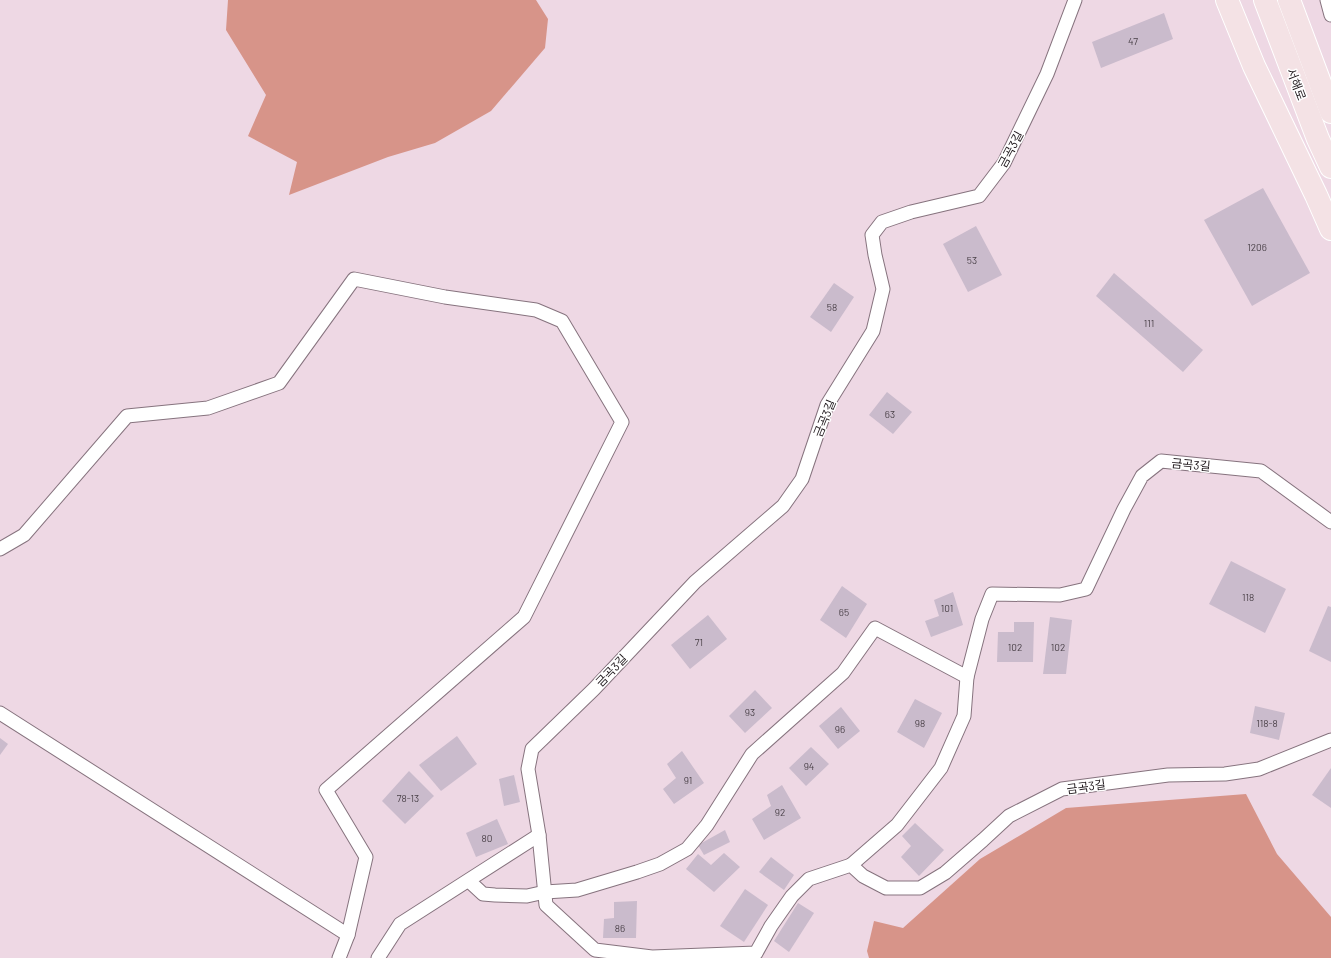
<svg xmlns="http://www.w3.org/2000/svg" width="1331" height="958" font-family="Barlow,'Noto Sans KR',sans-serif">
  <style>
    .forest { fill: #d79489 }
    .building { fill: #cabbcc }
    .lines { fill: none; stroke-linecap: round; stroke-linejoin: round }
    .service-casing { stroke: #86737e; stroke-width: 15 }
    .primary-casing { stroke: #fff; stroke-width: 24 }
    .service { stroke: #fff; stroke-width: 13 }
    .primary { stroke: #f4e2e5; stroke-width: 22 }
    .labels { text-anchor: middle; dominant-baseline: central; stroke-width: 3; stroke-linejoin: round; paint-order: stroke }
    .number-label { font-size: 10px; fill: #4a4148 }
    .street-label { font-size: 12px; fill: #1f181c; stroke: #fff }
  </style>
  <rect width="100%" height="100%" fill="#eed8e4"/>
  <g class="forest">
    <path d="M 228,0 L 536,0 L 548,19 L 545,48 L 491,111 L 435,143 L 388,157 L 289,195 L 297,162 L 248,136 L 266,95 L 226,30 Z"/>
    <path d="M 1246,794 L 1277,854 L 1331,917 L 1331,958 L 869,958 L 867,951 L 874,921 L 903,928 L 980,859 L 1066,808 Z"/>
  </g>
  <g class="building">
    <path d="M 1164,13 L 1173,39 L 1101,68 L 1092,42 Z"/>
    <path d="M 1263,188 L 1310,273 L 1252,306 L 1204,220 Z"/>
    <path d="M 976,226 L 1002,275 L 968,292 L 943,244 Z"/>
    <path d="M 1114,273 L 1203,350 L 1183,372 L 1096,296 Z"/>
    <path d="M 834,283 L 854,297 L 831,332 L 810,317 Z"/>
    <path d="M 887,392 L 912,412 L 893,434 L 869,415 Z"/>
    <path d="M 1231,561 L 1286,589 L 1265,633 L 1209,604 Z"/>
    <path d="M 842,586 L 867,604 L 846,638 L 820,620 Z"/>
    <path d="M 953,592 L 963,625 L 931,637 L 925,621 L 939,616 L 934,600 Z"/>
    <path d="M 1328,606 L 1331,607 L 1331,662 L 1309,651 Z"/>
    <path d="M 708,615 L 727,639 L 690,669 L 671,645 Z"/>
    <path d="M 1050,617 L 1072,620 L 1066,674 L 1043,674 Z"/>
    <path d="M 1014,622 L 1034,622 L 1033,662 L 997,662 L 998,632 L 1014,632 Z"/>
    <path d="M 755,690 L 772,708 L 745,733 L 729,716 Z"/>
    <path d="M 915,699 L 942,713 L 924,748 L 897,732 Z"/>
    <path d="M 1255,706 L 1285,713 L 1279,740 L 1250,733 Z"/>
    <path d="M 841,707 L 860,731 L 838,749 L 819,726 Z"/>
    <path d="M 457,736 L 477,764 L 441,791 L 419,765 Z"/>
    <path d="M 0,738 L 8,744 L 0,755 Z"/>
    <path d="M 811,747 L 829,764 L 806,786 L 789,768 Z"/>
    <path d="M 682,751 L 704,783 L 674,804 L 663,789 L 676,778 L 667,764 Z"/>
    <path d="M 1331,768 L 1331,808 L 1312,795 Z"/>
    <path d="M 409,771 L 434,796 L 405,824 L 382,801 Z"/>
    <path d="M 514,775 L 520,802 L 504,806 L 499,779 Z"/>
    <path d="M 782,785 L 801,818 L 764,840 L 752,819 L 771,806 L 767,795 Z"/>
    <path d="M 497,819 L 508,844 L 476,857 L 466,833 Z"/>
    <path d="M 915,823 L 944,850 L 919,876 L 901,857 L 911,846 L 902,836 Z"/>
    <path d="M 725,830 L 730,842 L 704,855 L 698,845 Z"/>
    <path d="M 724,853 L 740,867 L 714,892 L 686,869 L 698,854 L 711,865 Z"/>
    <path d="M 771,857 L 794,875 L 784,890 L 759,872 Z"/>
    <path d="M 745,889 L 768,905 L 744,942 L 720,926 Z"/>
    <path d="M 637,901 L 636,938 L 603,938 L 604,919 L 614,918 L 614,902 Z"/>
    <path d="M 798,903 L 814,913 L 789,952 L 774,941 Z"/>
  </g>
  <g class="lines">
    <defs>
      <g id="service">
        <path d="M 1075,0 L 1047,74 L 1004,163 L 979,196 L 911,212 L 882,222 L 872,235 L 875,255 L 883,289 L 873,331 L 827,405 L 802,479 L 783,506 L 695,582 L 594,689 L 532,749 L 528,769 L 539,835 L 546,905 L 595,950 L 652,957 L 756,953 L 771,926 L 792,896 L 809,879 L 851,865 L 863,876 L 886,888 L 920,888 L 945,873 L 983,840 L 1009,816 L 1062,789 L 1168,775 L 1225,774 L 1259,769 L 1331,740"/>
        <path d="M 1327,0 L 1331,15"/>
        <path d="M 0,549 L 24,535 L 127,416 L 208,408 L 279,383 L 354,279 L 445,297 L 536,310 L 562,321 L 622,422 L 524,617 L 326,790 L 366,857 L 348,935 L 339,958"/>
        <path d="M 0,713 L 348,935"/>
        <path d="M 851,865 L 897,825 L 941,768 L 964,716 L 967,677"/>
        <path d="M 469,881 L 483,894 L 495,895 L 527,896 L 545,892 L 577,890 L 637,872 L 660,864 L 687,849 L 707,825 L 752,754 L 843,673 L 875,628 L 967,677 L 982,619 L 992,594 L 1060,595 L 1086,589 L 1124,509 L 1142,476 L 1161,461 L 1261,471 L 1331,522"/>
        <path d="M 378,958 L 400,924 L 539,835"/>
      </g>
      <g id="primary">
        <path d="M 1227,0 L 1254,66 L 1316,195 L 1331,229"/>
        <path d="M 1265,0 L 1318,139 L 1331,167"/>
        <path d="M 1289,0 L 1331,112"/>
      </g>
    </defs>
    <use href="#service" class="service-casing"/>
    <use href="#primary" class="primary-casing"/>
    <use href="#service" class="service"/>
    <use href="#primary" class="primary"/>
  </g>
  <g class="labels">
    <g class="number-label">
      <text x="1133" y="41">47</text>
      <text x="1257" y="247">1206</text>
      <text x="972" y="260">53</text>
      <text x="832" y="307">58</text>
      <text x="1149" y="323">111</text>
      <text x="890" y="414">63</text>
      <text x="1248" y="597">118</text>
      <text x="947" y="608">101</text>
      <text x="844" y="612">65</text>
      <text x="699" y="642">71</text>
      <text x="1015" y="647">102</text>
      <text x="1058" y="647">102</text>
      <text x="750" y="712">93</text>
      <text x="920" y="723">98</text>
      <text x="1267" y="723">118-8</text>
      <text x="840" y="729">96</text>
      <text x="809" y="766">94</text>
      <text x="688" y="780">91</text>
      <text x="408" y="798">78-13</text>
      <text x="780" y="812">92</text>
      <text x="487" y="838">80</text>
      <text x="620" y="928">86</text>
    </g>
    <g class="street-label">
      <text transform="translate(1297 84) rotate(69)">서해로</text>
      <text transform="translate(1010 149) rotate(-62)">금곡3길</text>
      <text transform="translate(824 418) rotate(-68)">금곡3길</text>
      <text transform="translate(1191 464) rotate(5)">금곡3길</text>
      <text transform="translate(611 670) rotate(-46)">금곡3길</text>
      <text transform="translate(1086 786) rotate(-8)">금곡3길</text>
    </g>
  </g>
</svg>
